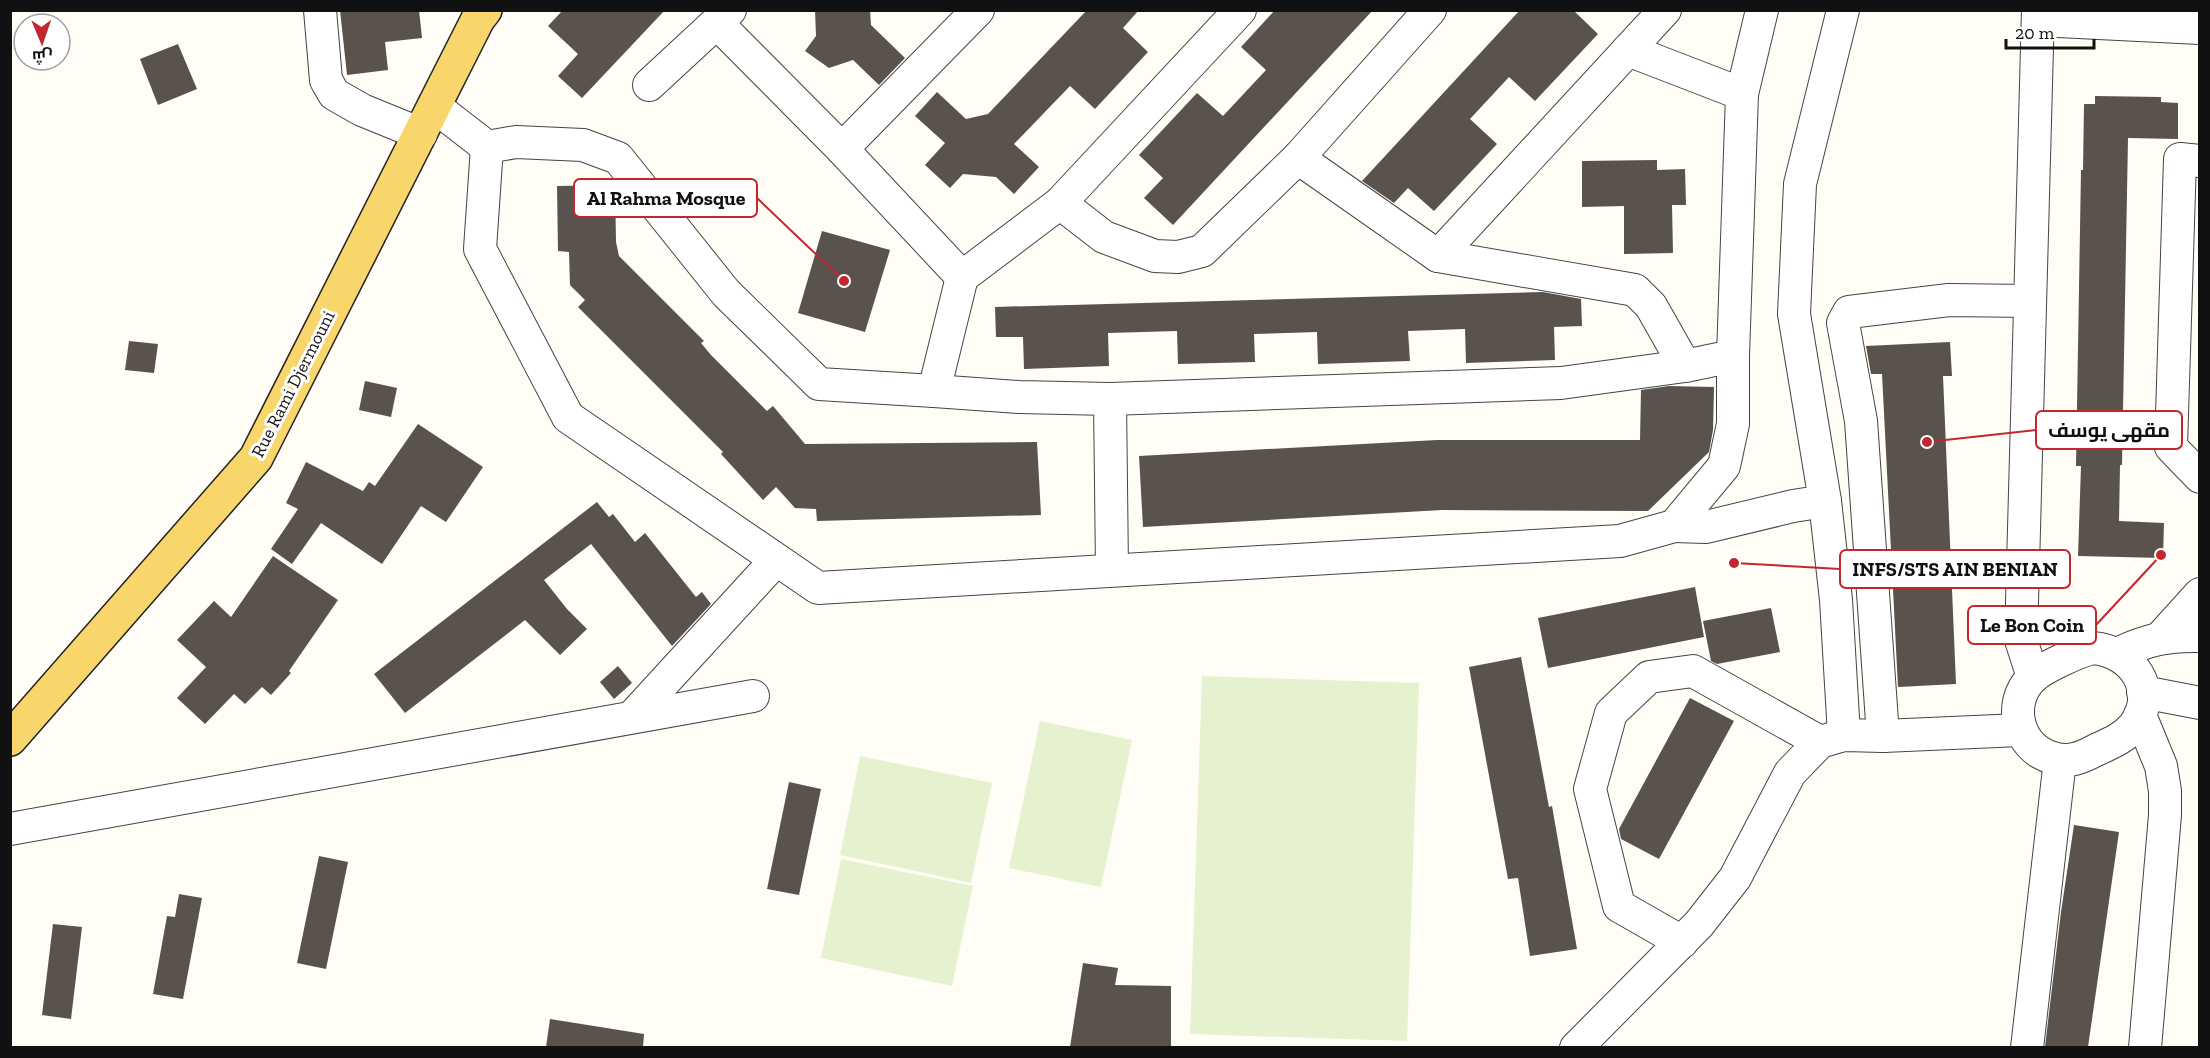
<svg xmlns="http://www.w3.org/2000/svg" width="2210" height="1058" font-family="'Zilla Slab',Cairo,serif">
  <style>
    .pitch { fill: #e6f2cf }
    .building { fill: #5a524d }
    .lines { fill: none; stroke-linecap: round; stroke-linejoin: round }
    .minor-casing { stroke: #444; stroke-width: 34 }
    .major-casing { stroke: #222; stroke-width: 36 }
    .minor { stroke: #fff; stroke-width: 32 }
    .major { stroke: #f9d66b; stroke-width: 33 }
    .labels { text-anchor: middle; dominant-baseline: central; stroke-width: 6; stroke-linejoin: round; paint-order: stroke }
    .street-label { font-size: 18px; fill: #111; stroke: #fff }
    .leader { fill: none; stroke: #c4262e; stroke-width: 2 }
    .callout-dot { fill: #c4262e; stroke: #fff; stroke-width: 2 }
    .callout { fill: #fff; stroke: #c4262e; stroke-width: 2 }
    .callout-label { font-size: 20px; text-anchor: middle; font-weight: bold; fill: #111 }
  </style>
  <rect width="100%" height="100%" fill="#fffdf5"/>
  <g class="pitch">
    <path d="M 1202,676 L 1419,683 L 1407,1041 L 1190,1034 Z"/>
    <path d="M 1040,721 L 1132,740 L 1101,887 L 1009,868 Z"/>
    <path d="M 860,756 L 992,783 L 971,883 L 840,855 Z"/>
    <path d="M 841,859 L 973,886 L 952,986 L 821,958 Z"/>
  </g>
  <g class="building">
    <path d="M 340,10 L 419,10 L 422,38 L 385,42 L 388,70 L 347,75 Z"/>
    <path d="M 563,10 L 665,10 L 582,98 L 558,76 L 578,54 L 548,26 Z"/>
    <path d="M 815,10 L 870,10 L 871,25 L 905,58 L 879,85 L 853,60 L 829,68 L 805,51 L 816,36 Z"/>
    <path d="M 1087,10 L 1139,10 L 1123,28 L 1148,52 L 1095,109 L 1070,86 L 1014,144 L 1039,167 L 1014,194 L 996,177 L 963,174 L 950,188 L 925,165 L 945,143 L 915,116 L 937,92 L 966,119 L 988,114 Z"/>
    <path d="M 1275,10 L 1373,10 L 1173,225 L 1144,198 L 1163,178 L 1139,155 L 1197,93 L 1223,116 L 1266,70 L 1241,47 Z"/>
    <path d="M 1520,10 L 1573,10 L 1598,34 L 1535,101 L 1509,77 L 1470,119 L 1497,144 L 1434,211 L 1408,188 L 1394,203 L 1362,181 Z"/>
    <path d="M 178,44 L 197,89 L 158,105 L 140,59 Z"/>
    <path d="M 2095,96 L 2161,97 L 2161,102 L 2178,103 L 2178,139 L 2128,138 L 2122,465 L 2120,465 L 2119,521 L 2164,523 L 2163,558 L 2078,556 L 2081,466 L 2076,466 L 2081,170 L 2083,170 L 2084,104 L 2095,104 Z"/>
    <path d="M 1657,160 L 1657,170 L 1685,169 L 1686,205 L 1672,205 L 1673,253 L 1624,254 L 1624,206 L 1582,207 L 1582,161 Z"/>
    <path d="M 615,185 L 616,242 L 619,256 L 704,341 L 701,343 L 711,355 L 767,411 L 773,406 L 805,444 L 1037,442 L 1041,515 L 817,521 L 816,509 L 795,508 L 776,487 L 763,500 L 721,454 L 723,452 L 578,307 L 585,300 L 570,285 L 569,252 L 558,251 L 557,186 Z"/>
    <path d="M 822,231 L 890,250 L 865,332 L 798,313 Z"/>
    <path d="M 1543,292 L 1581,299 L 1582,326 L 1554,327 L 1555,360 L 1466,363 L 1465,329 L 1408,331 L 1410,361 L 1318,364 L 1317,332 L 1254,334 L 1255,362 L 1178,364 L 1177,331 L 1108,333 L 1109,366 L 1024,369 L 1023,337 L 996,337 L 995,307 Z"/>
    <path d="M 129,341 L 158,344 L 154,373 L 125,370 Z"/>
    <path d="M 1950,342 L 1952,376 L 1943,376 L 1956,684 L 1898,687 L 1882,374 L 1871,374 L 1866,346 Z"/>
    <path d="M 365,381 L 397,388 L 391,417 L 359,410 Z"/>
    <path d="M 1669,386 L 1714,387 L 1713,430 L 1709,452 L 1648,511 L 1442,510 L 1143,527 L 1139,456 L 1437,440 L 1640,440 L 1641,390 Z"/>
    <path d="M 418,424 L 483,467 L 446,522 L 421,506 L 382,564 L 321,523 L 292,564 L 271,549 L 298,509 L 286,503 L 306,462 L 363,491 L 369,482 L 375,486 Z"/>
    <path d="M 597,502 L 609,517 L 613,514 L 635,542 L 645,533 L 696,597 L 702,592 L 711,604 L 672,646 L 591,544 L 544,580 L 567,609 L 587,629 L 560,655 L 525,620 L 405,713 L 374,674 Z"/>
    <path d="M 273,556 L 338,600 L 289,671 L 291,673 L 271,695 L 262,687 L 245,704 L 234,694 L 205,724 L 177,698 L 206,667 L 177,640 L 214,601 L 231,617 Z"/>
    <path d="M 1695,587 L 1704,637 L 1548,668 L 1538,618 Z"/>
    <path d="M 1771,608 L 1780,652 L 1717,664 L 1711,661 L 1703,621 Z"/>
    <path d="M 1521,657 L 1549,807 L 1552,806 L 1577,949 L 1530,956 L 1518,878 L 1508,879 L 1469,667 Z"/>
    <path d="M 618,666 L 632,683 L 614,699 L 600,682 Z"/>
    <path d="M 1690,698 L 1734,721 L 1659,859 L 1621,839 L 1619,829 Z"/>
    <path d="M 789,782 L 821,789 L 799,895 L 767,889 Z"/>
    <path d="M 2074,825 L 2119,832 L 2088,1047 L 2045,1047 L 2061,912 Z"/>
    <path d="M 319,856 L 348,862 L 326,969 L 297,963 Z"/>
    <path d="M 179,894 L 202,898 L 183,999 L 153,994 L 167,916 L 175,917 Z"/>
    <path d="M 53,924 L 82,927 L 71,1019 L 42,1015 Z"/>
    <path d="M 1083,963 L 1118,968 L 1115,985 L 1171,986 L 1171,1047 L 1070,1047 Z"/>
    <path d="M 550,1019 L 644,1034 L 643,1047 L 546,1047 Z"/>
  </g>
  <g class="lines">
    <defs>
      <g id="minor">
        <path d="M 320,10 L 326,80 L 334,94 L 362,110 L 421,134"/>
        <path d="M 2038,20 L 2200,28"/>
        <path d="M 717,23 L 842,149 L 962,277"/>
        <path d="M 1628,50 L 1742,94"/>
        <path d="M 649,85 L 730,10"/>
        <path d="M 434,106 L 487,147 L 516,142 L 583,145 L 618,158 L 726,293 L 819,384 L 934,391 L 962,277 L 1060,203 L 1104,237 L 1155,256 L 1178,257 L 1202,251 L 1298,158 L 1438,256 L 1635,290 L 1651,306 L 1685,366"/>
        <path d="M 487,147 L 480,249 L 568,417 L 818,588 L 1620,541 L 1674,526 L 1724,466 L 1733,424 L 1733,356 L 1742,94 L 1762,10"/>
        <path d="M 842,149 L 978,10"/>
        <path d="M 1298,158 L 1430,10"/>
        <path d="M 2200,161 L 2180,159 L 2171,447 L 2200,477"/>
        <path d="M 1060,203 L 1240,10"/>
        <path d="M 1438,256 L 1665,10"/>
        <path d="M 934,391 L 1019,397 L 1110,399 L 1561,383 L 1685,366 L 1733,356"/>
        <path d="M 1110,399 L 1112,570"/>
        <path d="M 1825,501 L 1836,600 L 1844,735"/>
        <path d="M 1674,526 L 1706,527 L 1793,506 L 1825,501 L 1794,314 L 1800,184 L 1843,10"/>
        <path d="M 2161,637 L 2200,594"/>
        <path d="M 2093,648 C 2132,651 2160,690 2134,726 C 2124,738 2109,744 2096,750 C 2081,758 2069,763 2053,758 C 2018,749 2006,704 2032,678 C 2042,668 2079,651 2093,648 Z"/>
        <path d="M 2117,654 C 2146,640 2168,635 2200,636"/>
        <path d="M 2033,677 L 2021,640 L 2038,10"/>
        <path d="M 2143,692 L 2200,703"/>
        <path d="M 2140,715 L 2161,766 L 2165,791 L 2165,815 L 2145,1048"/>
        <path d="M 632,717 L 776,560"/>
        <path d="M 1883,736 L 1861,421 L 1843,323 L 1849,312 L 1949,300 L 2030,301"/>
        <path d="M 10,829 L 753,696"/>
        <path d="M 1682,942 L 1619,906 L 1590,789 L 1611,713 L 1649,677 L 1693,671 L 1820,742"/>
        <path d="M 1576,1048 L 1699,924 L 1735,878 L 1790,773 L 1820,742 L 1844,735 L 1883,736 L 2020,730"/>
        <path d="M 2027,1048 L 2060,760"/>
      </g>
      <path id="major" d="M 10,739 L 256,458 L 478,19 L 485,10"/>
    </defs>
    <use href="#minor" class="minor-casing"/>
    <use href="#major" class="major-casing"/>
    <use href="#minor" class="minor"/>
    <use href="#major" class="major"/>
  </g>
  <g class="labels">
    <g class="street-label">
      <text transform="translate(293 384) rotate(-63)">Rue Rami Djermouni</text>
    </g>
  </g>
  <path class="leader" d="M844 281L757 198M1927 442L2036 430M1734 563L1840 569M2161 555L2096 625"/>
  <g class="callout-dot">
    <circle cx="844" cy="281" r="6"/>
    <circle cx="1927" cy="442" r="6"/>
    <circle cx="1734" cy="563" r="6"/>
    <circle cx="2161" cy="555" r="6"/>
  </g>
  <g class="callout">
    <rect x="574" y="179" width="183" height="38" rx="6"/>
    <rect x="2036" y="411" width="146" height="38" rx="6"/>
    <rect x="1840" y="550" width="230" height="38" rx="6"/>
    <rect x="1968" y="606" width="128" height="38" rx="6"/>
  </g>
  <g class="callout-label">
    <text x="666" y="205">Al Rahma Mosque</text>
    <text x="2109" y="437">مقهى يوسف</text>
    <text x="1955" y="576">INFS/STS AIN BENIAN</text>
    <text x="2032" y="632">Le Bon Coin</text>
  </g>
  <rect width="2210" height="1058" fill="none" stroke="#111111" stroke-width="24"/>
  <g transform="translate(42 42) rotate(178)"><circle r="28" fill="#ffffff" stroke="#a0a0a0" stroke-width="1.5"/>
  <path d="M0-4.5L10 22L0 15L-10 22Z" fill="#c4262e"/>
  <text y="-9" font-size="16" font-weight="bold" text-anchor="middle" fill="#111111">ش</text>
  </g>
  <path d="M2006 39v9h88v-9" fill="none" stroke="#111111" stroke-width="3"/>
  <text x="2015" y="39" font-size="18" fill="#111111" stroke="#ffffff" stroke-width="4.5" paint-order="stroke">20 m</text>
</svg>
